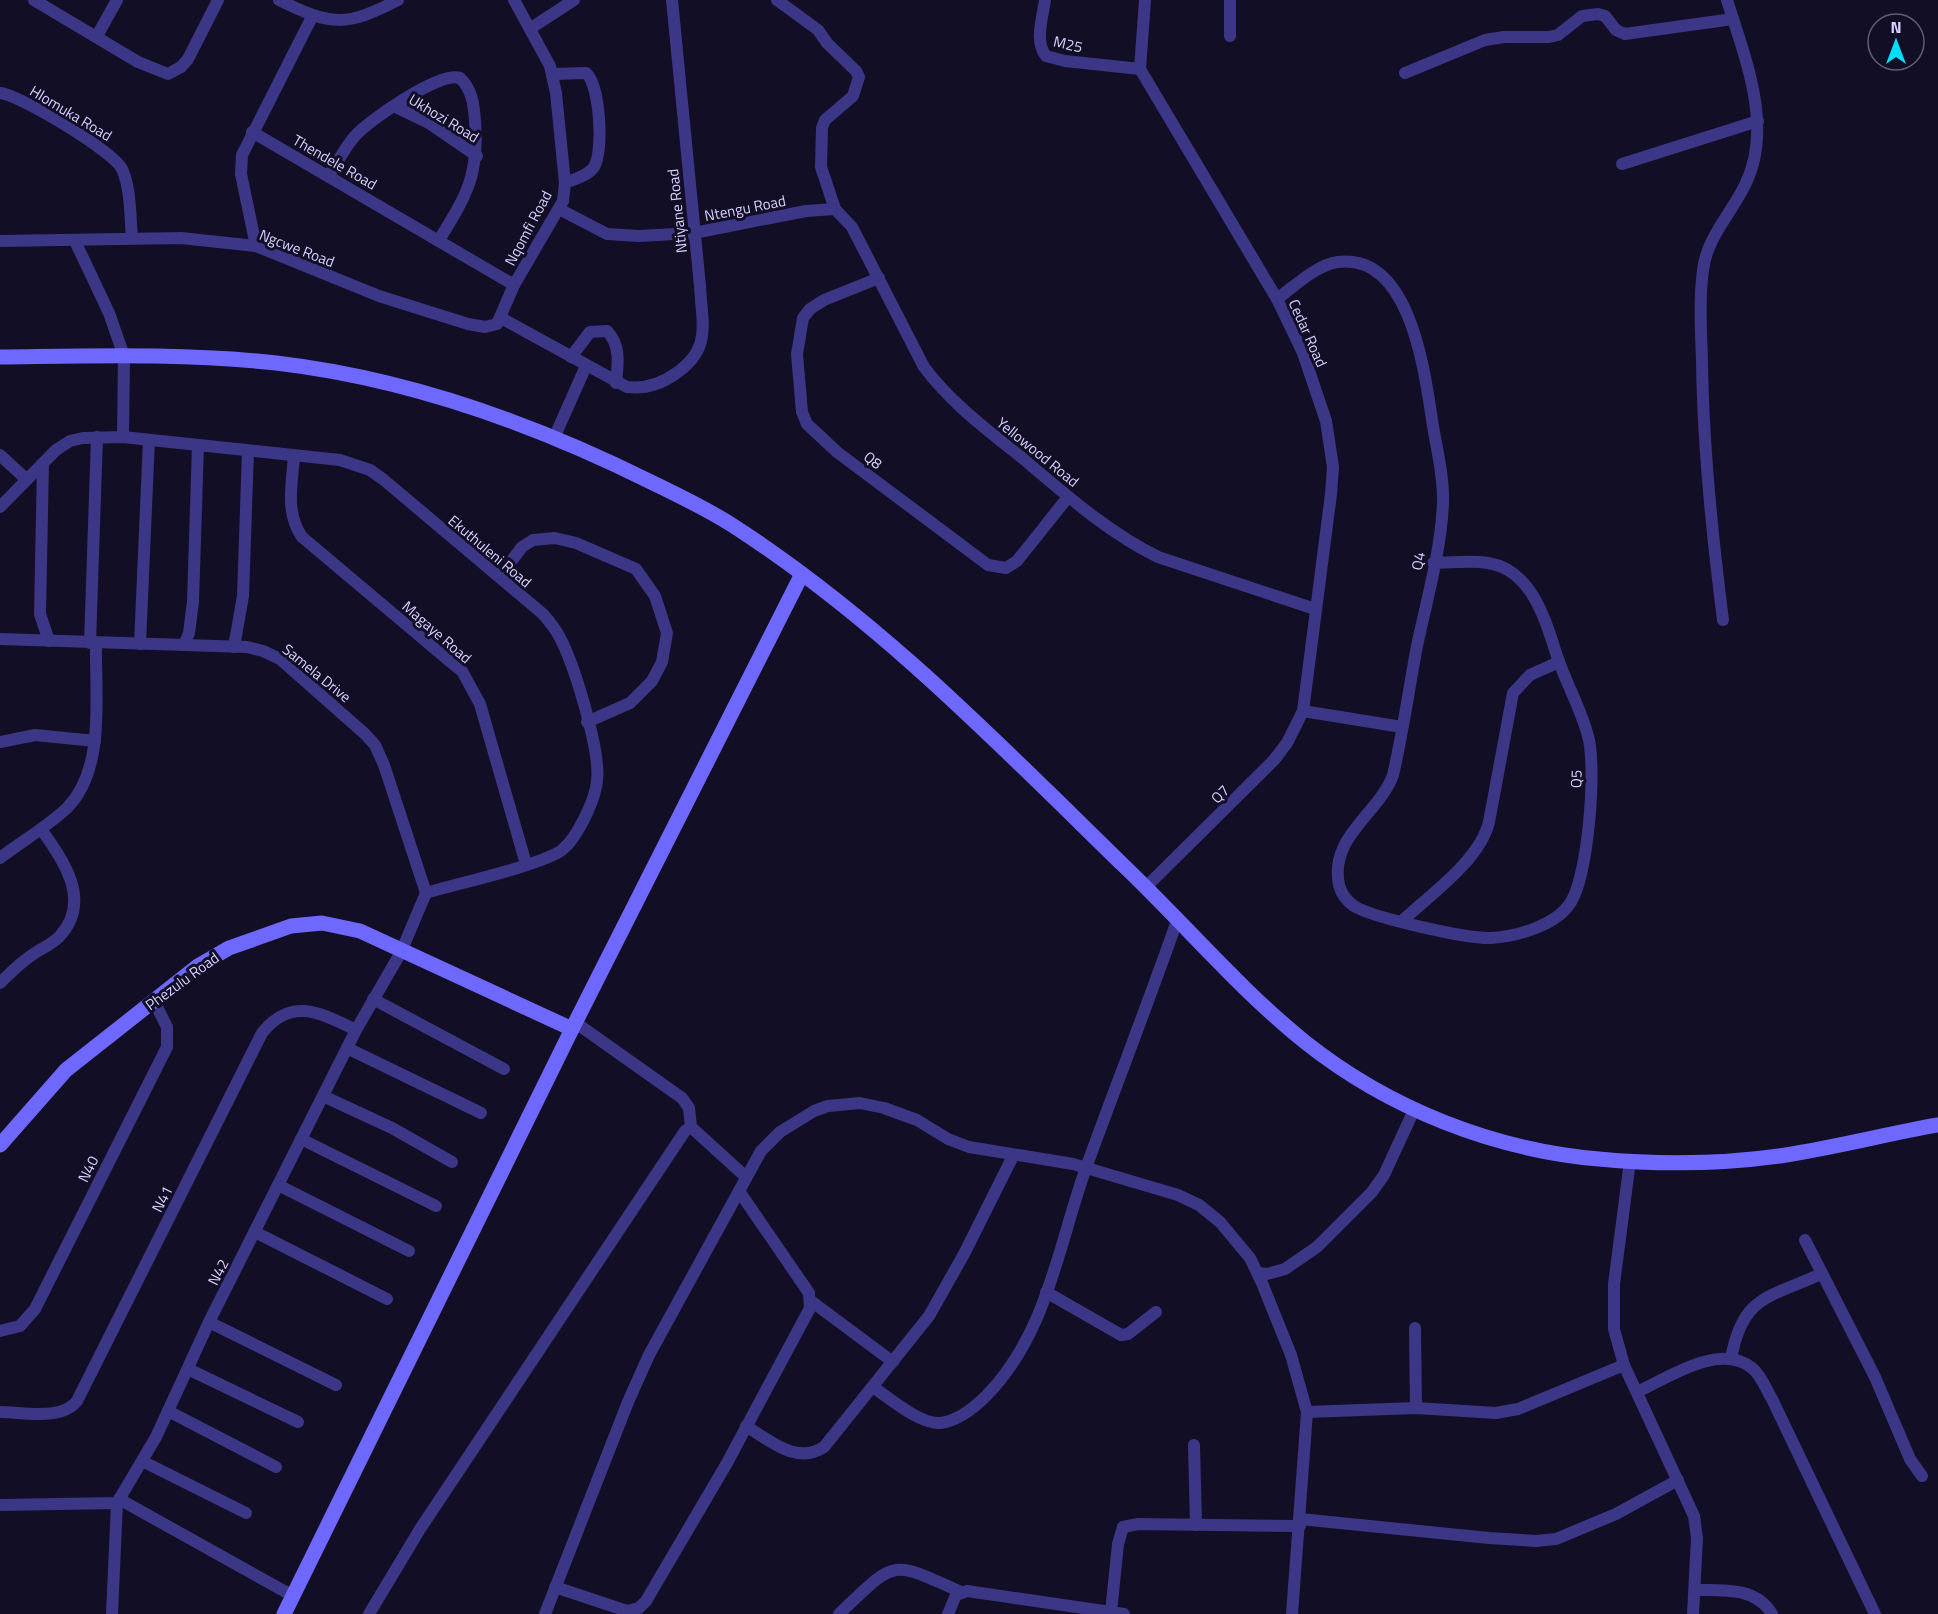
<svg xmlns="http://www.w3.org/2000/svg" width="1938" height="1614" font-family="'Titillium Web',sans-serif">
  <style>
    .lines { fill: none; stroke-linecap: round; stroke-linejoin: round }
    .street { stroke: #3b3786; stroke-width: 12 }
    .secondary { stroke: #6f68ff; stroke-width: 15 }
    .labels { text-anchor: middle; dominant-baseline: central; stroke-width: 6; stroke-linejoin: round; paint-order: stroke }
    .street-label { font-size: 15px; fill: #d7d1ff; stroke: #120e25 }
  </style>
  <rect width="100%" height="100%" fill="#120e25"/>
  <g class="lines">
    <g class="street">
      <path d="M 34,0 L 138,62 L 168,74 L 181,67 L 188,59 L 218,0"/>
      <path d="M 279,0 C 331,26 346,27 398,0"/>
      <path d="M 777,0 L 818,30 L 827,43 L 856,71 L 859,77 L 853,96 L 825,120 L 822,128 L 821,167 L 835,209 L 852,227 L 924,367 C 951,403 986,429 1021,457 C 1064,493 1107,532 1158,557 L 1315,609"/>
      <path d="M 1045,0 C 1043,16 1034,42 1046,56 L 1065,61 L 1140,69"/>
      <path d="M 1145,0 L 1140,69 L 1277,299 L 1303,353 L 1326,421 L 1333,467 L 1331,494 L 1303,711 L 1287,743 L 1274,760 L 1146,887"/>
      <path d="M 531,28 L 574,0"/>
      <path d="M 97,36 L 117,0"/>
      <path d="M 1230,36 L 1230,0"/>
      <path d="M 1405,73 L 1485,40 L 1504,37 L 1549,37 L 1558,35 L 1582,16 L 1598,14 L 1605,16 L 1616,30 L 1625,34 L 1733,19"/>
      <path d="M 552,74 L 586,73 C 600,85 604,151 594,167 C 588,176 574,179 565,183"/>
      <path d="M 0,93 C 20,95 113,151 122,169 C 131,189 130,216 132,238"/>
      <path d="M 396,107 L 429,123 L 477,156"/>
      <path d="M 252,132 L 514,285"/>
      <path d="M 1622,164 L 1758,121"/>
      <path d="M 329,175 C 338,162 345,147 355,136 C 369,120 440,71 460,78 C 472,89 474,105 475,121 C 479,175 467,195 439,240"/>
      <path d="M 559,209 L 607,234 L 639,236 L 694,233 L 806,211 L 835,209"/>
      <path d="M 0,241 L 181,238 L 256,246 L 379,296 L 468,324 L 485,327 L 497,324 L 514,285 L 563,201 L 565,183 L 556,93 L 550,66 L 514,0"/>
      <path d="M 75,241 L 109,313 L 124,356 L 123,437"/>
      <path d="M 256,246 L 241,174 L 242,155 L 312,17"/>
      <path d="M 879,278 L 824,300 L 810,309 L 803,318 L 797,354 L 802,412 L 807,424 L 837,452 L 988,565 L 1006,568 L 1017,561 L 1068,497"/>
      <path d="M 1277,299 C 1295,286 1316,265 1338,262 C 1412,253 1425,376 1433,426 C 1437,451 1444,477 1443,503 C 1441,550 1427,599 1417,646 C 1409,688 1403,732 1393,775 C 1379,814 1329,836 1339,885 C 1341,893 1347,901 1354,906 C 1373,918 1468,939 1491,938 C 1517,936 1556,926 1571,902 C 1588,874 1597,768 1588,736 C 1581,709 1566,683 1557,656 C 1545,619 1532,570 1488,563 C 1470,560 1451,563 1433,563"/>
      <path d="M 501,318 L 627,387 C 645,389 661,384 675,374 C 712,349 702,325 700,286 L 672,0"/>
      <path d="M 571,357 L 590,332 L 607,331 C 621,345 618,365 616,383"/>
      <path d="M 554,438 L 586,366"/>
      <path d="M 0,455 L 26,479"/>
      <path d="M 294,456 C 292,485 285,512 302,537 L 447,659 L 462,671 L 480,704 L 526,864"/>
      <path d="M 43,463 L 40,614 L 49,641"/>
      <path d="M 0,507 L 56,450 L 70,441 L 83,438 L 123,437 L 340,460 L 370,470 L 384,480 L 543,614 C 549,621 555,628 559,636 C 574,663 601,752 597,781 C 595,801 577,838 562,850 C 542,865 455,884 426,893"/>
      <path d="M 500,576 L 522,547 L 533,540 L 555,538 L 576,543 L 636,569 L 655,596 L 667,633 L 662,662 L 652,681 L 630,703 L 587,722"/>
      <path d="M 1723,620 C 1712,534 1703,448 1702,361 C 1701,331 1699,300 1703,270 C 1707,237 1731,214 1745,185 C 1774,127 1745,58 1727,0"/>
      <path d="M 0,639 L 247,647 L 263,651 L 280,659 L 365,734 L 375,745 L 384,765 L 426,893"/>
      <path d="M 90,643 L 97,437"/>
      <path d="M 140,644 L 149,440"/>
      <path d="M 184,645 L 189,633 L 193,602 L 198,445"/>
      <path d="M 234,647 L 243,596 L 248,451"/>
      <path d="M 1303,711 L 1402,727"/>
      <path d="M 0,742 L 35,735 L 95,741"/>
      <path d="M 0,858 C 22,841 47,827 67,808 C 106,769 95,694 96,643"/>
      <path d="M 1402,921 C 1430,895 1480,860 1489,822 L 1513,693 L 1530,675 L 1559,662"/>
      <path d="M 0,983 C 10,973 20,963 32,955 C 40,949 51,945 59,937 C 93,901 63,860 41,829"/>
      <path d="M 373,999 L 504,1069"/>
      <path d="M 576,1023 L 682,1098 L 689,1108 L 691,1127"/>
      <path d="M 347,1048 L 481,1113"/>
      <path d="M 323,1096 L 392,1128 L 452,1162"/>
      <path d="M 301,1139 L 436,1206"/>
      <path d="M 1630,1161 L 1614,1284 L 1614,1329 L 1624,1365 L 1694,1516 L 1697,1538 L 1693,1614"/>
      <path d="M 278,1185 L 409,1251"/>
      <path d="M 255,1232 L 387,1299"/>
      <path d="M 1805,1240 L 1875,1377 L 1910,1459 L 1922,1476"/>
      <path d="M 1258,1273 L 1267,1274 L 1285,1269 L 1317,1247 L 1372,1192 L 1384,1175 L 1414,1110"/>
      <path d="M 1046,1292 L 1121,1335 L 1128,1334 L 1156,1312"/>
      <path d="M 811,1301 L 893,1362"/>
      <path d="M 209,1322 L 336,1385"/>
      <path d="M 1415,1328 L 1416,1408"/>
      <path d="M 0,1331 L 20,1326 L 35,1309 L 167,1047 L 167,1027 L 154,1001"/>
      <path d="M 1731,1359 C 1742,1296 1768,1298 1821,1274"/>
      <path d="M 188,1369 L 298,1422"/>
      <path d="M 873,1387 C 889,1398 921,1425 940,1423 C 958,1421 974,1408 986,1396 C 1048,1333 1058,1245 1087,1165 C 1117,1083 1149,1001 1178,918"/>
      <path d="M 1637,1392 C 1668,1378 1719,1342 1752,1368 C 1761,1375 1766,1389 1772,1399 L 1875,1614"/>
      <path d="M 168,1411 L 276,1467"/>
      <path d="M 0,1412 C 23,1412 62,1421 77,1401 L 262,1033 C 291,996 321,1013 356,1030"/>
      <path d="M 1307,1412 L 1416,1408 L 1496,1413 L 1518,1409 L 1624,1365"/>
      <path d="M 746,1426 C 770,1441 797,1465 824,1447 L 929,1316 L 964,1254 L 1013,1156"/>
      <path d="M 1194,1445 L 1196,1525"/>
      <path d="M 142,1461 L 246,1513"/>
      <path d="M 119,1499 L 293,1596"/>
      <path d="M 0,1505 L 117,1503 L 156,1437 L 209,1322 L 356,1030 L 401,952 L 426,893"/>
      <path d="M 1300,1519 L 1489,1538 L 1536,1541 L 1556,1539 L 1616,1514 L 1678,1480"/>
      <path d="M 555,1587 L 627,1611 L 639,1608 L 646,1601 L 727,1463 L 810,1308 L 809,1293 L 739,1191"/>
      <path d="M 1696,1590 C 1723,1590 1756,1587 1772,1614"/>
      <path d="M 1111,1612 L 1118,1544 L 1123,1527 L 1138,1524 L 1300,1526"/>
      <path d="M 112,1614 L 117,1503"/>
      <path d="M 369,1614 L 420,1529 L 685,1131 L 691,1127 L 746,1177"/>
      <path d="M 545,1614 L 628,1402 L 649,1355 L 761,1151 L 780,1132 L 814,1111 L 828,1106 L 860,1103 L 884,1108 L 917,1120 L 948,1139 L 969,1147 L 1073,1164 L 1178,1195 L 1199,1205 L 1220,1222 L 1250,1258 L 1262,1283 L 1291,1355 L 1307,1412 L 1292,1614"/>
      <path d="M 839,1614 C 896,1560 889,1559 961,1592"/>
      <path d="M 948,1614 L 956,1595 L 967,1591 L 1124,1614"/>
    </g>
    <g class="secondary">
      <path d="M 0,357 C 92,356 184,353 276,363 C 406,378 537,425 653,483 C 680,496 707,509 732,525 C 878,619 999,744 1123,865 C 1184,923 1239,989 1305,1042 C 1388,1108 1493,1150 1599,1159 C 1661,1165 1725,1164 1786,1155 C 1837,1147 1887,1134 1938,1125"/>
      <path d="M 0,1145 L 66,1070 L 198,966 L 229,948 L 291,926 L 322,923 L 360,931 L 572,1029"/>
      <path d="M 284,1614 L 572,1029 L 802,574"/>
    </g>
  </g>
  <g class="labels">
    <g class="street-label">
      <text transform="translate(1068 44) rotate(13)">M25</text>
      <text transform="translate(71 113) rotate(31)">Hlomuka Road</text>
      <text transform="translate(444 118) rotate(31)">Ukhozi Road</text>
      <text transform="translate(335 162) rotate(30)">Thendele Road</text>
      <text transform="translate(745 208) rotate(-11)">Ntengu Road</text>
      <text transform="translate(677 211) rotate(-96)">Ntiyane Road</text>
      <text transform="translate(528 228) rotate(-62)">Nqomfi Road</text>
      <text transform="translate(297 248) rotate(21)">Ngcwe Road</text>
      <text transform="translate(1308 333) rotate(66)">Cedar Road</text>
      <text transform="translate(1038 452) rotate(39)">Yellowood Road</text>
      <text transform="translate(873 460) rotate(38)">Q8</text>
      <text transform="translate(490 551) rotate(40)">Ekuthuleni Road</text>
      <text transform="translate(1418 561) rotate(-80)">Q4</text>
      <text transform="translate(437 632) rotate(41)">Magaye Road</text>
      <text transform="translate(317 673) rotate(39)">Samela Drive</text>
      <text transform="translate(1576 779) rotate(-89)">Q5</text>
      <text transform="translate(1220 794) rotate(-46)">Q7</text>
      <text transform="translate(182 981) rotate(-36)">Phezulu Road</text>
      <text transform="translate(88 1169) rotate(-64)">N40</text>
      <text transform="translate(162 1199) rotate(-63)">N41</text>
      <text transform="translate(218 1272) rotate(-63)">N42</text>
    </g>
  </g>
  <g transform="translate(1896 42)"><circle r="28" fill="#120e25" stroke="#615c7c" stroke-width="1.5"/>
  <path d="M0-4.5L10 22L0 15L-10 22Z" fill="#00dffc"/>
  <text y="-9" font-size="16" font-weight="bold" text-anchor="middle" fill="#d7d1ff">N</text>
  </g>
</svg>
